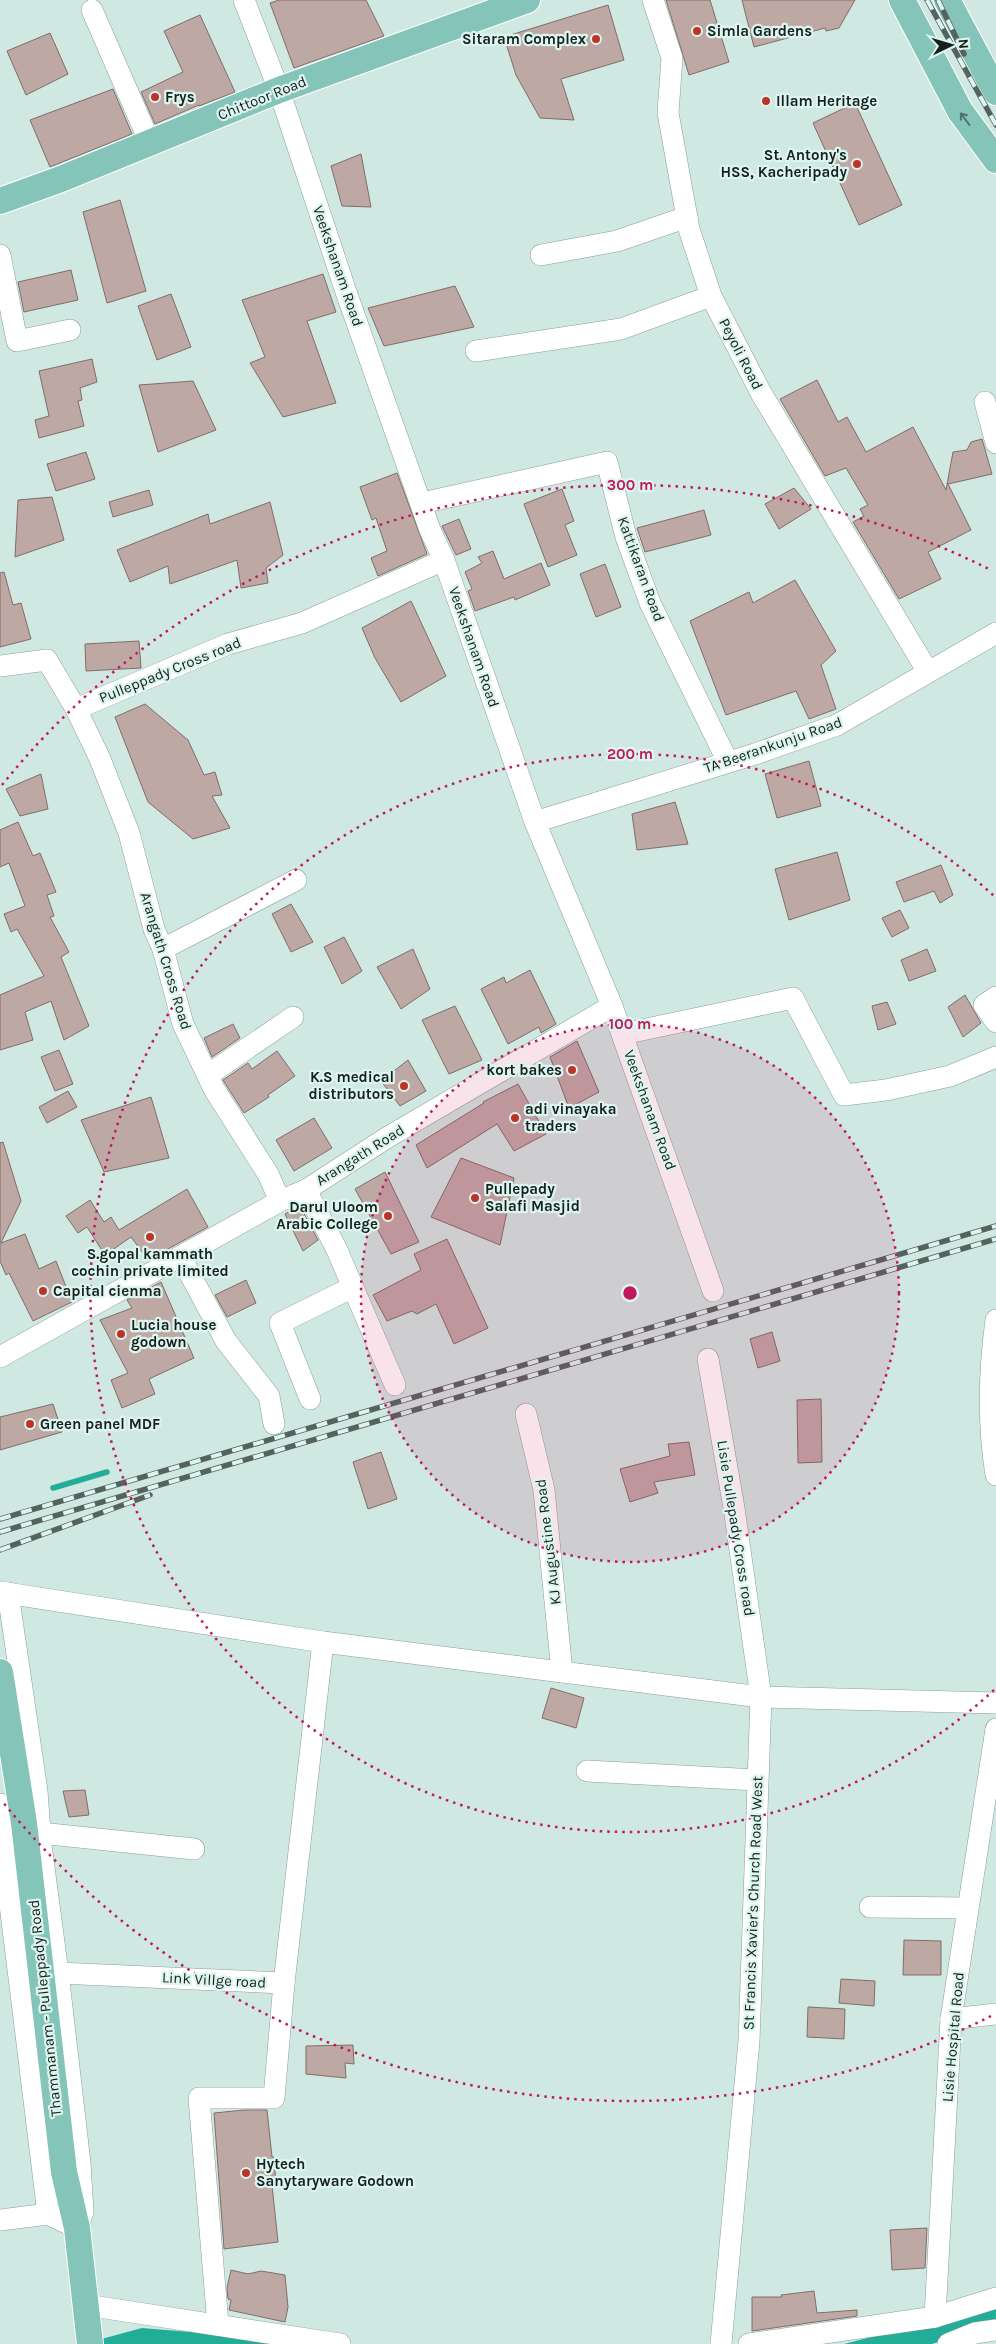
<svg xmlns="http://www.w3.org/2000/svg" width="996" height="2344" font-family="Karla,sans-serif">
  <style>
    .water { fill: #21ad98 }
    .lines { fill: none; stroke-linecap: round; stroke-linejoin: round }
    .stream { stroke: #21ad98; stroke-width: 5.5 }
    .building { fill: #bea8a4; stroke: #816c69 }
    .minor-casing { stroke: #89a09a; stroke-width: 22 }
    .major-casing { stroke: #fff; stroke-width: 28 }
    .minor { stroke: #fff; stroke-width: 21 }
    .major { stroke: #85c4b9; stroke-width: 26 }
    .rail-casing { stroke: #55635f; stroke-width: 5.5 }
    .rail { stroke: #ddf5ef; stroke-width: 4; stroke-dasharray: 11; stroke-linecap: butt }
    .oneway { stroke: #4e726c }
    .ring { fill: none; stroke: #c2185b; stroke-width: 2.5; stroke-dasharray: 2.5 5 }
    .poi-dot { fill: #bf3228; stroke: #ddf5ef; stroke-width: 2 }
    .labels { text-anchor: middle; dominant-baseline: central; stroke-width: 4.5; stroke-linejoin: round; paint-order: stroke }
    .poi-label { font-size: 15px; font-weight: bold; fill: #17201e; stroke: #ddf5ef; text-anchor: start }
    .street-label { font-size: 15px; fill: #17201e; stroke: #ddf5ef }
    .centre { fill: #c2185b; stroke: #ddf5ef; stroke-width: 2.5 }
    .ring-label { font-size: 15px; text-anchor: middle; font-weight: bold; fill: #c2185b; stroke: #ddf5ef; stroke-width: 4.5; stroke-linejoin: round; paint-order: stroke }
  </style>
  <rect width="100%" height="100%" fill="#d0e8e2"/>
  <g class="water">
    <path d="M 996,2305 L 996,2326 L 975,2329 L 932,2344 L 844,2344 Z"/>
    <path d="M 142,2328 L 239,2336 L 290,2344 L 83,2344 Z"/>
  </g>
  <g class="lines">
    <path class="stream" d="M 53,1488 L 107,1472"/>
  </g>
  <g class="building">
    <path d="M 279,0 L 366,0 L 384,36 L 294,68 L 270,3 Z"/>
    <path d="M 666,0 L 710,0 L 729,62 L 689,75 Z"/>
    <path d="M 742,0 L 855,0 L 839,28 L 826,31 L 825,28 L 754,47 Z"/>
    <path d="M 608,5 L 624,60 L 561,79 L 574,120 L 540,118 L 516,75 L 504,37 Z"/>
    <path d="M 200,15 L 235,92 L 199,106 L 199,105 L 155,124 L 141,92 L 183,72 L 164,31 Z"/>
    <path d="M 50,33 L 68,74 L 26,95 L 7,51 Z"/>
    <path d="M 113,89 L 132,134 L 50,167 L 30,120 Z"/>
    <path d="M 855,103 L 902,205 L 859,225 L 813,123 Z"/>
    <path d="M 361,154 L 371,207 L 342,206 L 331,166 Z"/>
    <path d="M 120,200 L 146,291 L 107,303 L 83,212 Z"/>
    <path d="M 71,270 L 78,300 L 24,312 L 18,282 Z"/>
    <path d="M 323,274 L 336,312 L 307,321 L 336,403 L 283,417 L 250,363 L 265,357 L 242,300 Z"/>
    <path d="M 455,286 L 474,327 L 384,346 L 368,308 Z"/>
    <path d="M 171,294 L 191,347 L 157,360 L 138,306 Z"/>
    <path d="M 92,359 L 97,382 L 80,388 L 82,400 L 78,401 L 84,426 L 39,438 L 35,420 L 49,416 L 39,371 Z"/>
    <path d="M 817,380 L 838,422 L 847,417 L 866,452 L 913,427 L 946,490 L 953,452 L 967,450 L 971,442 L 982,439 L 992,474 L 948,484 L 971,530 L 928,552 L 941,579 L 899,599 L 853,522 L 864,516 L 860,509 L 868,505 L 846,468 L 825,476 L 780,399 Z"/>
    <path d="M 193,381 L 216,430 L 158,452 L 139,385 Z"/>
    <path d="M 86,452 L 95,479 L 56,491 L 47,464 Z"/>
    <path d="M 397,473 L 427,554 L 378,576 L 371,558 L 387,551 L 376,518 L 372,520 L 360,487 Z"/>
    <path d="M 794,488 L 811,509 L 779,529 L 765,504 Z"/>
    <path d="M 562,489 L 574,521 L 565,525 L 577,555 L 548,567 L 524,504 Z"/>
    <path d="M 149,490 L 153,505 L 113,517 L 109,502 Z"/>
    <path d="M 52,497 L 64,540 L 15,557 L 18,500 Z"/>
    <path d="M 270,502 L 283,555 L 266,568 L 268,583 L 241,588 L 237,560 L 170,584 L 168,566 L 130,582 L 117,550 L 208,514 L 210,524 Z"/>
    <path d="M 704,510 L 711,535 L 645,552 L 637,528 Z"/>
    <path d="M 459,519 L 471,549 L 456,555 L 442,526 Z"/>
    <path d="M 493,551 L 504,579 L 541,563 L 550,585 L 515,600 L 514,597 L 475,611 L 468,591 L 472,589 L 465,572 L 482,563 L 478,557 Z"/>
    <path d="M 605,564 L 621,607 L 596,617 L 580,574 Z"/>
    <path d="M 4,572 L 13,605 L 21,603 L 31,639 L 0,647 L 0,573 Z"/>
    <path d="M 795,580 L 836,651 L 821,665 L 836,709 L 809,719 L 796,691 L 726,715 L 690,621 L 749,592 L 753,603 Z"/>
    <path d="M 411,601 L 446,676 L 401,702 L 375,658 L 362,628 Z"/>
    <path d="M 139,641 L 141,668 L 86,671 L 85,644 Z"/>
    <path d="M 145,704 L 188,740 L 204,775 L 215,772 L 222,795 L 212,796 L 230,828 L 193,839 L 148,802 L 115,717 Z"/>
    <path d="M 809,761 L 821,806 L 777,818 L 765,774 Z"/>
    <path d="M 41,774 L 48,809 L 20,816 L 6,789 Z"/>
    <path d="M 675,802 L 688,844 L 637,850 L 632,814 Z"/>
    <path d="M 18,822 L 33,856 L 40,853 L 56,892 L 47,895 L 54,916 L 50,917 L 69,952 L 61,957 L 89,1026 L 64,1040 L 51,1001 L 25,1012 L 33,1040 L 0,1050 L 0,995 L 44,976 L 17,929 L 11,932 L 4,914 L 25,906 L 9,863 L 0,867 L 0,830 Z"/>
    <path d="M 837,852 L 850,900 L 789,920 L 775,869 Z"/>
    <path d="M 941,865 L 953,895 L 940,903 L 934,891 L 904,902 L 896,882 Z"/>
    <path d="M 291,904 L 313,942 L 291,952 L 272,914 Z"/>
    <path d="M 900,910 L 909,928 L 892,937 L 882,918 Z"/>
    <path d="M 344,937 L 362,971 L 342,984 L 324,947 Z"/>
    <path d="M 413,949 L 430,989 L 401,1009 L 377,967 Z"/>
    <path d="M 927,949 L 936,971 L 909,981 L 901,960 Z"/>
    <path d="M 530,970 L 556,1024 L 541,1033 L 539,1027 L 508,1044 L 481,989 L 504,977 L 506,983 Z"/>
    <path d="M 965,995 L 981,1023 L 963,1037 L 948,1007 Z"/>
    <path d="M 887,1002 L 896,1024 L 878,1030 L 872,1006 Z"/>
    <path d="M 455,1006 L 482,1060 L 449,1074 L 422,1020 Z"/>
    <path d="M 233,1024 L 240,1038 L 212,1057 L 204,1038 Z"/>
    <path d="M 577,1041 L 599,1092 L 569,1108 L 550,1057 Z"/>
    <path d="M 59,1050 L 73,1084 L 55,1091 L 41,1057 Z"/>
    <path d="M 277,1051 L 295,1076 L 268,1095 L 269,1097 L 244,1113 L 223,1080 L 248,1063 L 252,1069 Z"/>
    <path d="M 408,1060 L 426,1091 L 400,1106 L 381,1081 Z"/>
    <path d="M 518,1084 L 546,1134 L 514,1151 L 497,1124 L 427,1168 L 416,1145 L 484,1103 L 483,1102 Z"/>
    <path d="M 68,1091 L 77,1107 L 47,1123 L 39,1107 Z"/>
    <path d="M 151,1097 L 169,1158 L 104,1172 L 81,1120 Z"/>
    <path d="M 314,1118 L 332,1148 L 294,1171 L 276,1140 Z"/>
    <path d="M 3,1142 L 21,1201 L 1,1243 L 25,1234 L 39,1269 L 56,1261 L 72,1302 L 33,1321 L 9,1273 L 6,1275 L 0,1261 L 0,1143 Z"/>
    <path d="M 461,1158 L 514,1178 L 500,1245 L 431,1217 Z"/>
    <path d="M 385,1172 L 419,1242 L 391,1254 L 355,1189 Z"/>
    <path d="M 187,1189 L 208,1227 L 148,1260 L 131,1237 L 105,1255 L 87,1227 L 78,1233 L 66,1216 L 90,1200 L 104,1222 L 111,1217 L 119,1230 Z"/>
    <path d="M 300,1206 L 318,1240 L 303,1251 L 285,1214 Z"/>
    <path d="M 447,1239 L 488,1328 L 454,1344 L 436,1304 L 417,1314 L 412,1311 L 387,1321 L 373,1295 L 421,1270 L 414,1254 Z"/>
    <path d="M 246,1280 L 256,1303 L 227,1317 L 215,1295 Z"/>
    <path d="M 161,1282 L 194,1358 L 149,1379 L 155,1394 L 122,1408 L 111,1380 L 128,1373 L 100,1320 L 132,1308 L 127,1300 Z"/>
    <path d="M 772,1332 L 780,1361 L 758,1368 L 750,1339 Z"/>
    <path d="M 821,1399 L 822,1462 L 798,1463 L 797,1400 Z"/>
    <path d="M 53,1404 L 62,1432 L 0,1450 L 0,1417 Z"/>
    <path d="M 689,1442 L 695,1475 L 654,1482 L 658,1493 L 630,1502 L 620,1469 L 670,1456 L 668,1444 Z"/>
    <path d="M 381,1452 L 397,1499 L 368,1509 L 353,1462 Z"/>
    <path d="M 551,1688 L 584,1698 L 576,1728 L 542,1718 Z"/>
    <path d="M 85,1790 L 89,1815 L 69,1817 L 63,1791 Z"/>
    <path d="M 904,1940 L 941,1941 L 941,1975 L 903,1975 Z"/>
    <path d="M 841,1979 L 875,1981 L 874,2006 L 839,2003 Z"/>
    <path d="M 808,2007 L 845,2009 L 844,2039 L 807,2037 Z"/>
    <path d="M 353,2045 L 354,2064 L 345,2063 L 346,2078 L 306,2074 L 306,2046 Z"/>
    <path d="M 244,2110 L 267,2110 L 272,2157 L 274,2157 L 276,2185 L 272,2185 L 278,2242 L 224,2249 L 214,2113 Z"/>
    <path d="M 927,2228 L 925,2268 L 892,2270 L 890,2230 Z"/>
    <path d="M 231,2270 L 248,2274 L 261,2271 L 285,2275 L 288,2307 L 285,2322 L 229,2310 L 231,2300 L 228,2299 L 227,2288 Z"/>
    <path d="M 814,2291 L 817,2313 L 857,2310 L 857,2316 L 752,2331 L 752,2297 L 782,2297 L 781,2295 Z"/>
  </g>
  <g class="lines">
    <defs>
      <g id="minor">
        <path d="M 244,0 L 279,90 L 345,289 L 430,530 L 444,560 L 535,822 L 612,1006 L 713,1291"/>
        <path d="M 653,0 L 672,58 L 668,113 L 689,229 L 711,296 L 761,393 L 928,672"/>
        <path d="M 92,10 L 150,143"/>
        <path d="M 0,255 L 17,341 L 70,330"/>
        <path d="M 541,255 L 617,241 L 687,217"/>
        <path d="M 476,351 L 621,329 L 711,296"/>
        <path d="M 985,402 L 996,443"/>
        <path d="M 422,503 L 607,462 L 626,537 L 650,603 L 728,762"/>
        <path d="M 0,666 L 47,660 L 76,709 L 228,644 L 302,623 L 444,560"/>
        <path d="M 76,709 L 100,759 L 129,833 L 154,929 L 163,949 L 183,1024 L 214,1089 L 268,1174 L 280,1201"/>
        <path d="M 535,822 L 755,754 L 837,725 L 996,633"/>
        <path d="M 163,949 L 296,880"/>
        <path d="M 996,997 L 984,1005 L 996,1022"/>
        <path d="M 623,1034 L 793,998 L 844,1095 L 886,1090 L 950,1076 L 996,1057"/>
        <path d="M 208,1075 L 293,1017"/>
        <path d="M 306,1190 L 337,1250 L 395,1385"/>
        <path d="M 186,1253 L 185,1265 L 226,1341 L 269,1396 L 274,1424"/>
        <path d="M 996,1320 C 989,1371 988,1425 996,1475"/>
        <path d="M 0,1357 L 280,1201 L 306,1190 L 388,1137 L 612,1006"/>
        <path d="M 310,1399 L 280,1323 L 353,1287"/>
        <path d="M 526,1414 L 544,1490 L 562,1672"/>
        <path d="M 0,1592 L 323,1642 L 761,1697 L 734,1508 L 708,1359"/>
        <path d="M 8,1593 L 37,1791 L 41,1845 L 58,1973"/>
        <path d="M 587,1771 L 757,1780"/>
        <path d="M 0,1804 L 6,1852 L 8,1888 L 48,2214 L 77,2228 L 83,2212 L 80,2163 L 58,1973 L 284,1983 L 323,1642"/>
        <path d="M 40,1833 L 194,1849"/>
        <path d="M 870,1907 L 968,1908"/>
        <path d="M 951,2019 L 996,2014"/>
        <path d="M 0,2220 L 48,2214"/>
        <path d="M 86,2305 L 340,2344"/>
        <path d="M 935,2317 L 951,2019 L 996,1729"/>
        <path d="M 218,2325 L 199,2098 L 274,2098 L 284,1983"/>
        <path d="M 721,2344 L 749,2041 L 761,1697 L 996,1703"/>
        <path d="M 749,2344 L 935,2317 L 996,2298"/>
        <path d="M 948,2344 L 975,2333 L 996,2330"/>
      </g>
      <g id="major">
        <path d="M 902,0 L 960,111 L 996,160"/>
        <path d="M 947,0 L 996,92"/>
        <path d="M 0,201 L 61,179 L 279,90 L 527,0"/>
        <path d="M 0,1672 L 24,1823 L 64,2172 L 77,2228 L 90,2344"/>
      </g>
    </defs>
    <use href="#minor" class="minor-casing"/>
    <use href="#major" class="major-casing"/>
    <use href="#minor" class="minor"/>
    <use href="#major" class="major"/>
    <defs>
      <g id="rail">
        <path d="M 927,0 L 996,125"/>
        <path d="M 938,0 L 964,54"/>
        <path d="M 0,1519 L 996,1226"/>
        <path d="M 0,1532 L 996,1239"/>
        <path d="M 0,1550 L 150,1495"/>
      </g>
    </defs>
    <use href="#rail" class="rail-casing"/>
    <use href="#rail" class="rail"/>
  </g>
  <defs><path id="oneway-shaft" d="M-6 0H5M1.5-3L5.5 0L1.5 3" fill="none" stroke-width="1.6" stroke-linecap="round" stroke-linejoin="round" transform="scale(1.25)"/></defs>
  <use class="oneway" href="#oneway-shaft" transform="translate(965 119) rotate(-127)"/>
  <circle cx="630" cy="1293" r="269" fill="#c2185b" fill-opacity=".12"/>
  <g class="ring">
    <circle cx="630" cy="1293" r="269"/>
    <path d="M994 1690A539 539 0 1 1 994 896"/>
    <path d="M991 2016A808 808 0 0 1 2 1801M2 785A808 808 0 0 1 991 570"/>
  </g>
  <g class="poi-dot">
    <circle cx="697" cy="31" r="5"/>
    <circle cx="596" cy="39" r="5"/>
    <circle cx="155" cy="97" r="5"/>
    <circle cx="766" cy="101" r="5"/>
    <circle cx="857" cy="164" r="5"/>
    <circle cx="572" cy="1070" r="5"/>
    <circle cx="404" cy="1086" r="5"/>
    <circle cx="515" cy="1118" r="5"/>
    <circle cx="475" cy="1198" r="5"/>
    <circle cx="388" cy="1216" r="5"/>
    <circle cx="150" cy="1237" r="5"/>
    <circle cx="43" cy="1291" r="5"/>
    <circle cx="121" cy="1334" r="5"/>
    <circle cx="30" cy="1424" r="5"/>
    <circle cx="246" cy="2173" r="5"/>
  </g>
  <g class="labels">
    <g class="poi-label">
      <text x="707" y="31">Simla Gardens</text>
      <text x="586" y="39" text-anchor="end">Sitaram Complex</text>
      <text x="165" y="97">Frys</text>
      <text x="776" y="101">Illam Heritage</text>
      <text x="847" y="155" text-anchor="end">St. Antony's<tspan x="847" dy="17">HSS, Kacheripady</tspan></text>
      <text x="562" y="1070" text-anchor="end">kort bakes</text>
      <text x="394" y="1077" text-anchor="end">K.S medical<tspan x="394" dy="17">distributors</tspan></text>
      <text x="525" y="1109">adi vinayaka<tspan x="525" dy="17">traders</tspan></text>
      <text x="485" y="1189">Pullepady<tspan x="485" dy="17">Salafi Masjid</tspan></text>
      <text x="378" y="1207" text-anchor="end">Darul Uloom<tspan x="378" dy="17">Arabic College</tspan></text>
      <text x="150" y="1254" text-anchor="middle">S.gopal kammath<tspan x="150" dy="17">cochin private limited</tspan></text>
      <text x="53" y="1291">Capital cienma</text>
      <text x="131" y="1325">Lucia house<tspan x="131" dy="17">godown</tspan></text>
      <text x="40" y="1424">Green panel MDF</text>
      <text x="256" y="2164">Hytech<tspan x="256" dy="17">Sanytaryware Godown</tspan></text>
    </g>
    <g class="street-label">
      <text transform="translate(262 98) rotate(-22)">Chittoor Road</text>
      <text transform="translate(338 266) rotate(71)">Veekshanam Road</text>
      <text transform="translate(741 354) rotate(63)">Peyoli Road</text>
      <text transform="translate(641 569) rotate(70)">Kattikaran Road</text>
      <text transform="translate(474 647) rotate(71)">Veekshanam Road</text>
      <text transform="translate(170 670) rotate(-22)">Pulleppady Cross road</text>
      <text transform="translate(773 745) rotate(-19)">TA Beerankunju Road</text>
      <text transform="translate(166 961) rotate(73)">Arangath Cross Road</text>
      <text transform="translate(650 1110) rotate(70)">Veekshanam Road</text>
      <text transform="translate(360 1155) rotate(-32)">Arangath Road</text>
      <text transform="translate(736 1528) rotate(81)">Lisie Pullepady Cross road</text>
      <text transform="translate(548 1542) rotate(-97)">KJ Augustine Road</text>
      <text transform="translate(753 1903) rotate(-88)">St Francis Xavier's Church Road West</text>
      <text transform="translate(214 1980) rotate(3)">Link Villge road</text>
      <text transform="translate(45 2008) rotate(-96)">Thammanam - Pulleppady Road</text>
      <text transform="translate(953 2037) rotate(-85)">Lisie Hospital Road</text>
    </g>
  </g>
  <circle cx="630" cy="1293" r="8" class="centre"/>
  <g class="ring-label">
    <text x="630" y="490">300 m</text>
    <text x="630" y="759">200 m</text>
    <text x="630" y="1029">100 m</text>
  </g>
  <g transform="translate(951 45) rotate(85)" stroke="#ddf5ef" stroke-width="4" paint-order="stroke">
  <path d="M0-4L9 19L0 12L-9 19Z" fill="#17201e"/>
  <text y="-8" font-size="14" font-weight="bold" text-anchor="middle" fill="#17201e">N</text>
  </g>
</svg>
